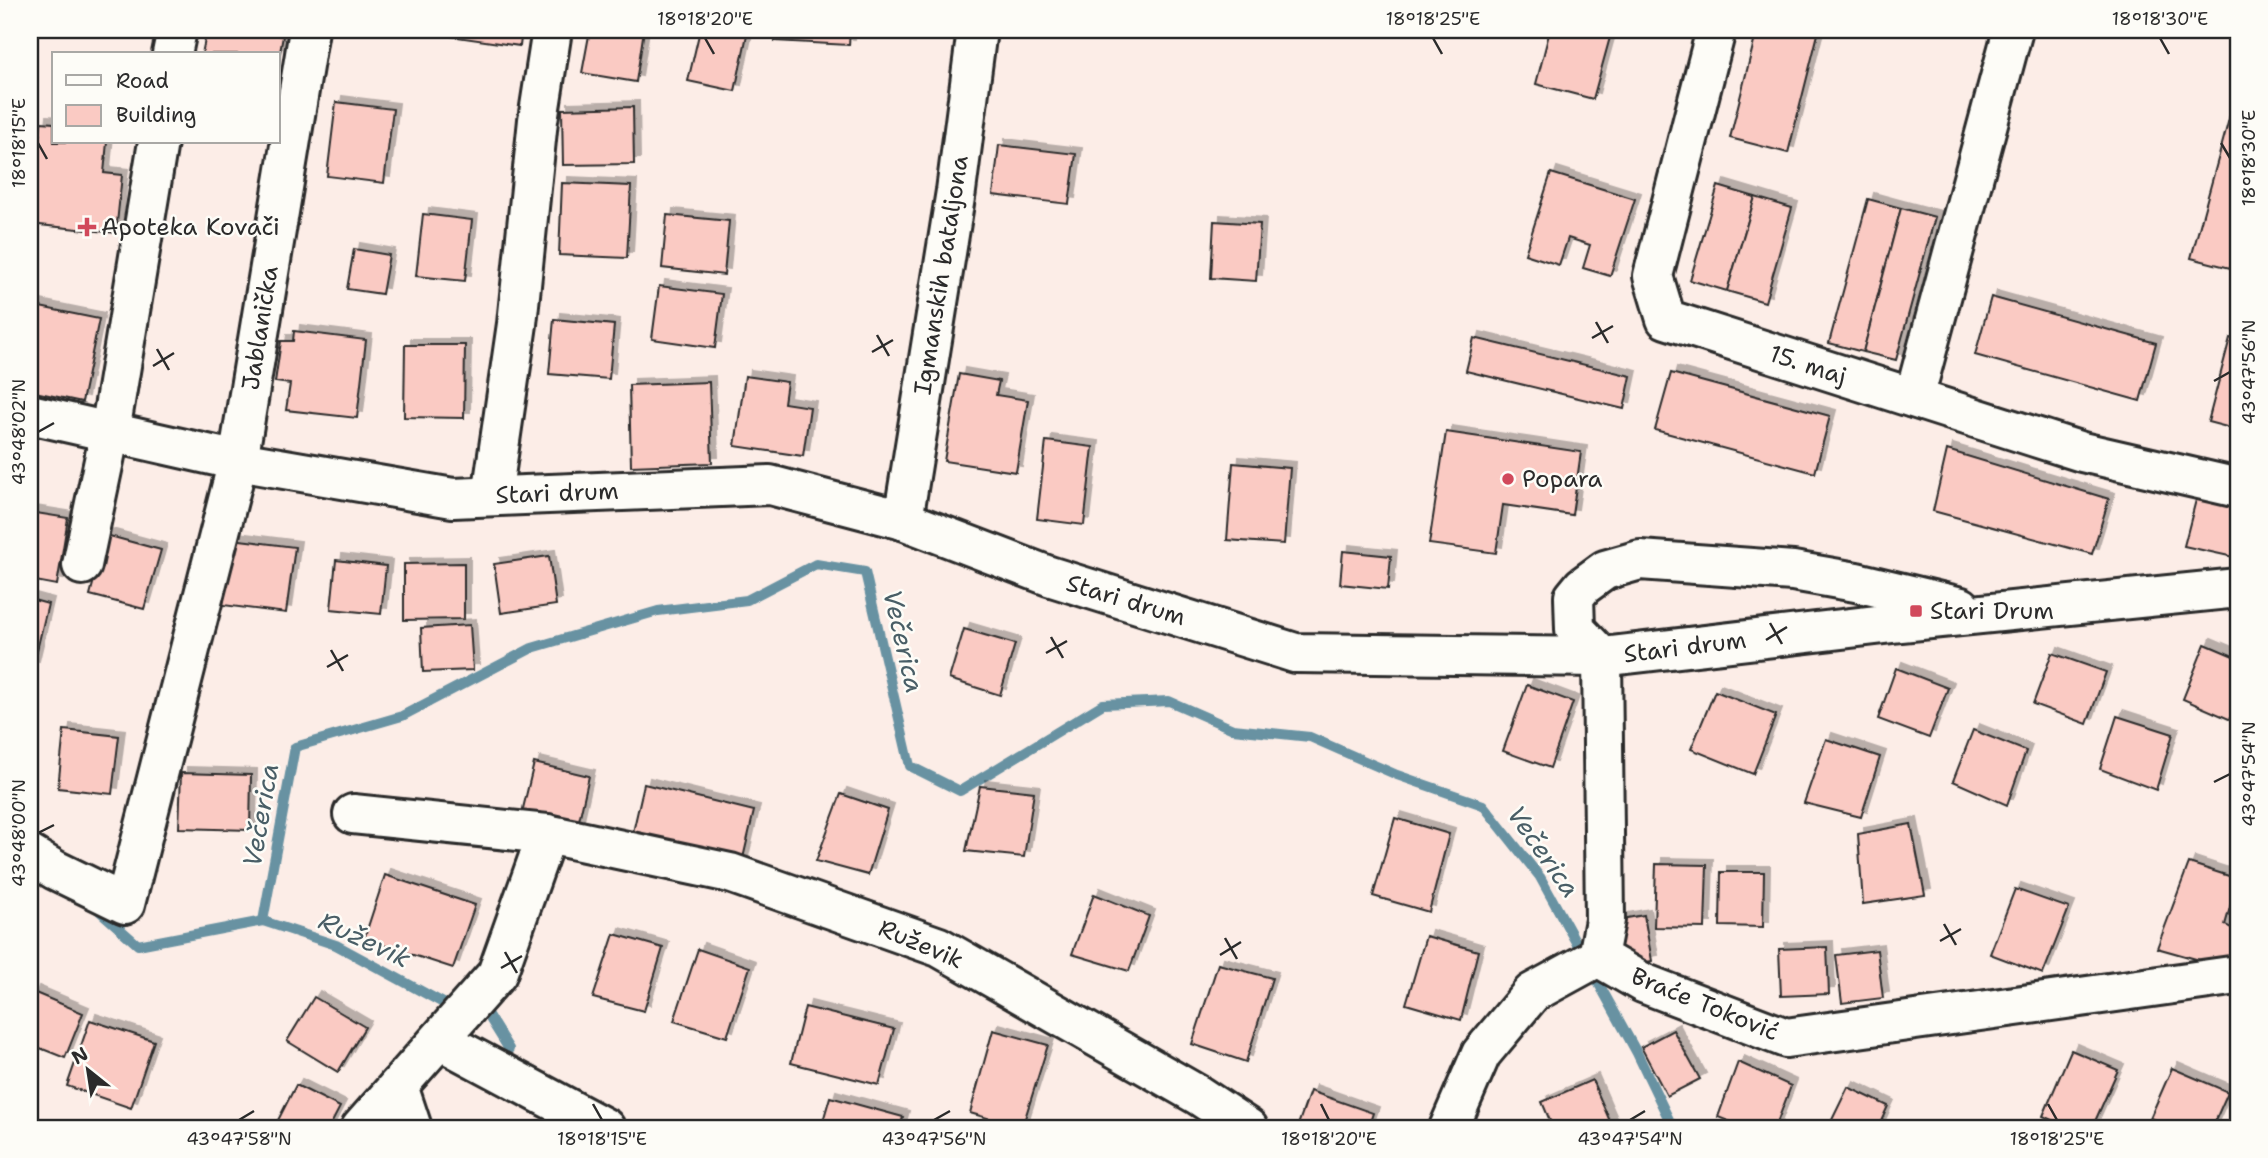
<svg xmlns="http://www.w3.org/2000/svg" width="2268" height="1158" font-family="'Shantell Sans',sans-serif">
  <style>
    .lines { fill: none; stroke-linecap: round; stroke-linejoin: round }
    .stream { stroke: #6892a2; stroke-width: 10 }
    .building { fill: #facac3; stroke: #2b2b2b; stroke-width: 2; filter: url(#shadow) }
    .minor-casing { stroke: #2b2b2b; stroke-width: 44 }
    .minor { stroke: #fdfcf7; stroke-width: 38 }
    .ticks { fill: none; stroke: #2b2b2b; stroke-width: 2.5 }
    .poi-dot { fill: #d1495b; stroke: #fdfcf7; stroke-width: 2.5 }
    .labels { text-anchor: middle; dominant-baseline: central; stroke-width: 5; stroke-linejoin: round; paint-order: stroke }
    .poi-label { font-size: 24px; fill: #2b2b2b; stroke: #fdfcf7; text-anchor: start }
    .street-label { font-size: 24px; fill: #2b2b2b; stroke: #fdfcf7 }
    .water-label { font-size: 26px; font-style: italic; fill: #495e66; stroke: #fdfcf7 }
    .neatline { fill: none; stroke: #2b2b2b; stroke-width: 2.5 }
    .ticks-label { font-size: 18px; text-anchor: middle; fill: #2b2b2b }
  </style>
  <defs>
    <filter id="shadow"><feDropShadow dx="6" dy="-6" stdDeviation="0" flood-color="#0004"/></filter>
  </defs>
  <rect width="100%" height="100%" fill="#fcede7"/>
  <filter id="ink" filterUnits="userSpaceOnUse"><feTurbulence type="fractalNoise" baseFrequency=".0143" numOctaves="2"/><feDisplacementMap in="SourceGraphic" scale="14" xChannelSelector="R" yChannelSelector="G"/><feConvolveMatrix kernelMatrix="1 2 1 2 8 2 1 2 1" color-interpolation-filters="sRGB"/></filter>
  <g filter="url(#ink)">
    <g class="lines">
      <g class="stream">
        <path d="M 94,906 L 138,945 L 263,921 L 295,747 L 402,716 L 532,648 L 658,611 L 747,600 L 816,564 L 865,572 L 910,766 L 960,791 L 1103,704 L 1169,701 L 1233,729 L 1310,737 L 1397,775 L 1483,805 L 1540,877 L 1637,1053 L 1673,1128"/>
        <path d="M 263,921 L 336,945 L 445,1004"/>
        <path d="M 486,1012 L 509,1049"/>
      </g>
    </g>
    <g class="building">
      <path d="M 207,30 L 247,30 L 283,36 L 278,63 L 278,54 L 202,54 Z"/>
      <path d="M 451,30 L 522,30 L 520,46 L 450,36 Z"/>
      <path d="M 590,30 L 644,30 L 636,82 L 582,73 Z"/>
      <path d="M 700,30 L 748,30 L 735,91 L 688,81 Z"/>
      <path d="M 776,30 L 850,30 L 849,45 L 775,41 Z"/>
      <path d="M 1550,30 L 1612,30 L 1593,99 L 1536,84 Z"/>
      <path d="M 1757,30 L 1819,30 L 1788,153 L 1730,138 Z"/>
      <path d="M 2238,86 L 2238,270 L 2191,258 Z"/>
      <path d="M 336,102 L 393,109 L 384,183 L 327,176 Z"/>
      <path d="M 633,107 L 634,164 L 563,165 L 562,109 Z"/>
      <path d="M 41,122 L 54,123 L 54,142 L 107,142 L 104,173 L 122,175 L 116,233 L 30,224 Z"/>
      <path d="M 999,145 L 1076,154 L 1069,204 L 993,195 Z"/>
      <path d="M 1551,173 L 1635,199 L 1610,276 L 1583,268 L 1590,245 L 1568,238 L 1559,265 L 1525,254 Z"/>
      <path d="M 562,183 L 631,186 L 627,258 L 559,255 Z"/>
      <path d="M 1718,186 L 1755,197 L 1727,291 L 1690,280 Z"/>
      <path d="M 1755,197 L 1792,208 L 1765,302 L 1727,291 Z"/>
      <path d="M 1868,199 L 1901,208 L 1863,352 L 1829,343 Z"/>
      <path d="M 1901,208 L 1935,217 L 1896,360 L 1863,352 Z"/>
      <path d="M 423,214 L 472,220 L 465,281 L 416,276 Z"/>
      <path d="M 667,215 L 729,221 L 724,275 L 662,268 Z"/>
      <path d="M 1214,221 L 1260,224 L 1256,281 L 1211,278 Z"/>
      <path d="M 354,249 L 389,255 L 382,294 L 347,289 Z"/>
      <path d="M 659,286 L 722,294 L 715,348 L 652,339 Z"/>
      <path d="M 1991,297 L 2156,343 L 2140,401 L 1975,355 Z"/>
      <path d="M 30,305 L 99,319 L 82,402 L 30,391 Z"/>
      <path d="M 554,319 L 614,325 L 609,379 L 549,374 Z"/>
      <path d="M 294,331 L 366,340 L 357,418 L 286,410 L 290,384 L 275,382 L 281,341 L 293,341 Z"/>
      <path d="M 1474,338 L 1631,376 L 1624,409 L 1466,371 Z"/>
      <path d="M 2230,338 L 2238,340 L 2238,430 L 2208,422 Z"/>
      <path d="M 405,345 L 465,345 L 464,418 L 404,417 Z"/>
      <path d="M 1671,373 L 1830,416 L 1815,473 L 1655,430 Z"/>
      <path d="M 959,374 L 999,381 L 996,395 L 1028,400 L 1016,472 L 944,461 Z"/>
      <path d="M 745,376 L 787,382 L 784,403 L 810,407 L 803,456 L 735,446 Z"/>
      <path d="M 709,382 L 712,463 L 631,466 L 629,385 Z"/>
      <path d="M 1446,432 L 1581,452 L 1572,515 L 1503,505 L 1496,553 L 1429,544 Z"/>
      <path d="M 1046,441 L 1093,447 L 1084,525 L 1037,519 Z"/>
      <path d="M 1947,450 L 2109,499 L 2092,554 L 1933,511 Z"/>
      <path d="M 1233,463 L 1290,468 L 1284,544 L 1227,540 Z"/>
      <path d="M 2197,496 L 2238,505 L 2238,558 L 2184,546 Z"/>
      <path d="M 30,512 L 68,518 L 57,585 L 30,580 Z"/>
      <path d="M 106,535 L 161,550 L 144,609 L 90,595 Z"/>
      <path d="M 232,539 L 295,547 L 286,613 L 223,605 Z"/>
      <path d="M 1343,551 L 1391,556 L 1388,589 L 1340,584 Z"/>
      <path d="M 549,556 L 556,605 L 501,613 L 494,564 Z"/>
      <path d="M 336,560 L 386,566 L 381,614 L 331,609 Z"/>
      <path d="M 464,563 L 464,619 L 404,620 L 404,564 Z"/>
      <path d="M 30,599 L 48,604 L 33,667 L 30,666 Z"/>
      <path d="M 470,625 L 473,670 L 423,672 L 421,628 Z"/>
      <path d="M 964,629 L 1015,644 L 1000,695 L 949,679 Z"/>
      <path d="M 2205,644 L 2238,658 L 2238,723 L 2183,699 Z"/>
      <path d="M 2052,653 L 2106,672 L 2087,724 L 2033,704 Z"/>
      <path d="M 1896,668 L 1948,688 L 1929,738 L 1878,719 Z"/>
      <path d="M 1527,685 L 1573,702 L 1550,768 L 1503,751 Z"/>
      <path d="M 1715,691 L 1776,715 L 1753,774 L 1691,749 Z"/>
      <path d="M 2117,716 L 2173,734 L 2156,790 L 2100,769 Z"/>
      <path d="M 64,730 L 119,736 L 112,794 L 58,788 Z"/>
      <path d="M 1973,730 L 2026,751 L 2007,805 L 1953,781 Z"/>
      <path d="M 1826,739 L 1880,757 L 1861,817 L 1804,803 Z"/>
      <path d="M 534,763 L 589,776 L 576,834 L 520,821 Z"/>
      <path d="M 181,773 L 251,775 L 250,830 L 179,828 Z"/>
      <path d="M 644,784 L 754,811 L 741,867 L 631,841 Z"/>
      <path d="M 980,786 L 1034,792 L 1024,857 L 966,851 Z"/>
      <path d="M 841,794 L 888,810 L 868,875 L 816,861 Z"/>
      <path d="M 1395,818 L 1449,834 L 1429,912 L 1373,896 Z"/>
      <path d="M 1911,824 L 1925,895 L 1863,904 L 1858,834 Z"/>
      <path d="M 2189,863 L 2238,879 L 2225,925 L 2238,931 L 2238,964 L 2235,970 L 2157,948 Z"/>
      <path d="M 1656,864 L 1707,865 L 1705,928 L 1654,927 Z"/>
      <path d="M 1721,872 L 1764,872 L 1763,927 L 1720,926 Z"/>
      <path d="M 385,875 L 475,905 L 453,968 L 364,939 Z"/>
      <path d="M 2015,889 L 2069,908 L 2043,974 L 1990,954 Z"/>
      <path d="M 1094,894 L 1149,916 L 1129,971 L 1072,954 Z"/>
      <path d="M 1644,915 L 1652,961 L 1624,966 L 1616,920 Z"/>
      <path d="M 614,934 L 663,948 L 644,1011 L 593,998 Z"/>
      <path d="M 1426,936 L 1478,951 L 1461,1020 L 1406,1004 Z"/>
      <path d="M 1827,947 L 1829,994 L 1781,996 L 1779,949 Z"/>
      <path d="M 698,949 L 750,967 L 727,1037 L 674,1021 Z"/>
      <path d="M 1877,950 L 1883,998 L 1842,1003 L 1836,955 Z"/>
      <path d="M 1218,964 L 1272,978 L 1246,1062 L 1192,1044 Z"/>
      <path d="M 33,992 L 83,1013 L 65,1058 L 30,1044 L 30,1001 Z"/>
      <path d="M 314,997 L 365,1027 L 338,1072 L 287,1041 Z"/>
      <path d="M 805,1007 L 894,1029 L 879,1085 L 791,1063 Z"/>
      <path d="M 90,1020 L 154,1041 L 131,1108 L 67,1086 Z"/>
      <path d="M 993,1030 L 1048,1045 L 1022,1128 L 970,1113 Z"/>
      <path d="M 1673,1030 L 1700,1079 L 1667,1096 L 1641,1047 Z"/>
      <path d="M 2071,1050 L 2118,1070 L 2092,1128 L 2069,1128 L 2043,1116 Z"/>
      <path d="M 1738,1062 L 1791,1086 L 1775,1128 L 1746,1128 L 1718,1117 Z"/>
      <path d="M 2172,1068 L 2228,1092 L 2212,1128 L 2173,1128 L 2150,1118 Z"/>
      <path d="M 1592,1080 L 1613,1128 L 1553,1128 L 1542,1102 Z"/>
      <path d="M 296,1085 L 340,1107 L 329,1128 L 274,1128 Z"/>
      <path d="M 1848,1087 L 1888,1106 L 1878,1128 L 1828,1128 Z"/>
      <path d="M 1310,1091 L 1373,1113 L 1368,1128 L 1297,1128 Z"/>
      <path d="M 830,1097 L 903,1117 L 900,1128 L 821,1128 Z"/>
    </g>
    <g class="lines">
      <defs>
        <g id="minor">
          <path d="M 1716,30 L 1653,276 L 1666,319 L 2082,452 L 2238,488"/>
          <path d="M 172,54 L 177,30"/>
          <path d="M 1914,398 L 2013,30"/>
          <path d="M 30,414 L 238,461 L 453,498 L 770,485 L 903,520 L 1049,576 L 1295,653 L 1602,657 L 1893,623 L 2238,588"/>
          <path d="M 492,496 L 517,324 L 538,120 L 552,30"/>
          <path d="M 903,520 L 956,191 L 977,30"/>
          <path d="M 82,565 L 110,432 L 158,142"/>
          <path d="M 1961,607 L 1856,582 L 1793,571 L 1640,560 L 1605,570 L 1583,586 L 1574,597 L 1575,629 L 1602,657 L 1605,920 L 1598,957 L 1643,983 L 1786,1038 L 2238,975"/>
          <path d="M 353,814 L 547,834 L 730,873 L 939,947 L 1198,1095 L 1248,1128"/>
          <path d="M 30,855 L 55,870 L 125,904 L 238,461 L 309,30"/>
          <path d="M 440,1040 L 605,1128"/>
          <path d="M 361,1128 L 398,1086"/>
          <path d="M 412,1128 L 398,1086 L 497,974 L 547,834"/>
          <path d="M 1449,1128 L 1481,1054 L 1532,993 L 1598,957"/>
        </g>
      </defs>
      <use href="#minor" class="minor-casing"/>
      <use href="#minor" class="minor"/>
    </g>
  </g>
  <path class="ticks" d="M 705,38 L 714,54M 1433,38 L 1442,54M 2160,38 L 2169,54M 38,143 L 47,159M 2221,143 L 2230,158M 1596,322 L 1608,343M 877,335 L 889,356M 1592,338 L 1613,326M 157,349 L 169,370M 872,352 L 893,340M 153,366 L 174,353M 2214,381 L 2230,372M 38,432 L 54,423M 1770,623 L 1782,644M 1051,637 L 1063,658M 1766,640 L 1787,627M 331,650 L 343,671M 1046,653 L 1067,641M 327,667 L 348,655M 2214,782 L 2230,774M 38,833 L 54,825M 1944,924 L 1956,945M 1225,938 L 1237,959M 1940,941 L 1961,929M 505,952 L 517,973M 1220,955 L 1241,942M 501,968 L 522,956M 593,1104 L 602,1120M 1321,1104 L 1329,1120M 2048,1104 L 2057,1120M 239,1120 L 254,1111M 934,1120 L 950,1111M 1630,1120 L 1645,1111"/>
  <g class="poi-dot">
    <path d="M83.5 216.5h7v7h7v7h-7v7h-7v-7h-7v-7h7z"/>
    <circle cx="1508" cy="479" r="7"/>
    <rect x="1909" y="604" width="14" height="14" rx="3.5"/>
  </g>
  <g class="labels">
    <g class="poi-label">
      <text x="101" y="227">Apoteka Kovači</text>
      <text x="1522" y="479">Popara</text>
      <text x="1930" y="611">Stari Drum</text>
    </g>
    <g class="street-label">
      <text transform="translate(941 275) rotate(-81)">Igmanskih bataljona</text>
      <text transform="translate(260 328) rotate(-81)">Jablanička</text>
      <text transform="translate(1808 365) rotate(18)">15. maj</text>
      <text transform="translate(557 493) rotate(-2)">Stari drum</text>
      <text transform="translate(1126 600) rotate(17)">Stari drum</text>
      <text transform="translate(1685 647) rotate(-7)">Stari drum</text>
      <text transform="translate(921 944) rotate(23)">Ruževik</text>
      <text transform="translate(1705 1004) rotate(22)">Braće Toković</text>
    </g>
    <g class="water-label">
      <text transform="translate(904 641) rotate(77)">Večerica</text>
      <text transform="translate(260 815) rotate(-80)">Večerica</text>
      <text transform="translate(1544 851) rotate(55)">Večerica</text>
      <text transform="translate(365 939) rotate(25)">Ruževik</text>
    </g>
  </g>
  <rect width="2268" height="1158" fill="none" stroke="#fdfcf7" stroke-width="77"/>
  <rect x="52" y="52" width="228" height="91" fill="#fdfcf7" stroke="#a9a8a5" stroke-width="2"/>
  <rect x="66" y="75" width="35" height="10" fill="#fdfcf7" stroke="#a9a8a5" stroke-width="2"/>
  <text x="116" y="88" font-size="21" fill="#2b2b2b">Road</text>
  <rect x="66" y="105" width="35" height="21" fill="#facac3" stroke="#a9a8a5" stroke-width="2"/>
  <text x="116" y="122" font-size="21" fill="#2b2b2b">Building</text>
  <g transform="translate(88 1070) rotate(330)" stroke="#fdfcf7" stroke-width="5" paint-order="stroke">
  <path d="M0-5L12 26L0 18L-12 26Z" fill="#2b2b2b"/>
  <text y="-10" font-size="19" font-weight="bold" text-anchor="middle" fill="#2b2b2b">N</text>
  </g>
  <rect x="38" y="38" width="2192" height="1082" class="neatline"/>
  <g class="ticks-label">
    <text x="705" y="25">18°18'20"E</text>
    <text x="1433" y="25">18°18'25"E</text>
    <text x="2160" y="25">18°18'30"E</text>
    <text transform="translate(19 143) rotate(-90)" y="6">18°18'15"E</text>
    <text transform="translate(2249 158) rotate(-90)" y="6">18°18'30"E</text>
    <text transform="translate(2249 372) rotate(-90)" y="6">43°47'56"N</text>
    <text transform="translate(19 432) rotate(-90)" y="6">43°48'02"N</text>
    <text transform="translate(2249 774) rotate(-90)" y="6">43°47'54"N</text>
    <text transform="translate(19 833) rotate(-90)" y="6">43°48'00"N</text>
    <text x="239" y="1145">43°47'58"N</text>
    <text x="602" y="1145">18°18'15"E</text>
    <text x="934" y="1145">43°47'56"N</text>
    <text x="1329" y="1145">18°18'20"E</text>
    <text x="1630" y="1145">43°47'54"N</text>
    <text x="2057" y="1145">18°18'25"E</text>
  </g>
</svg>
